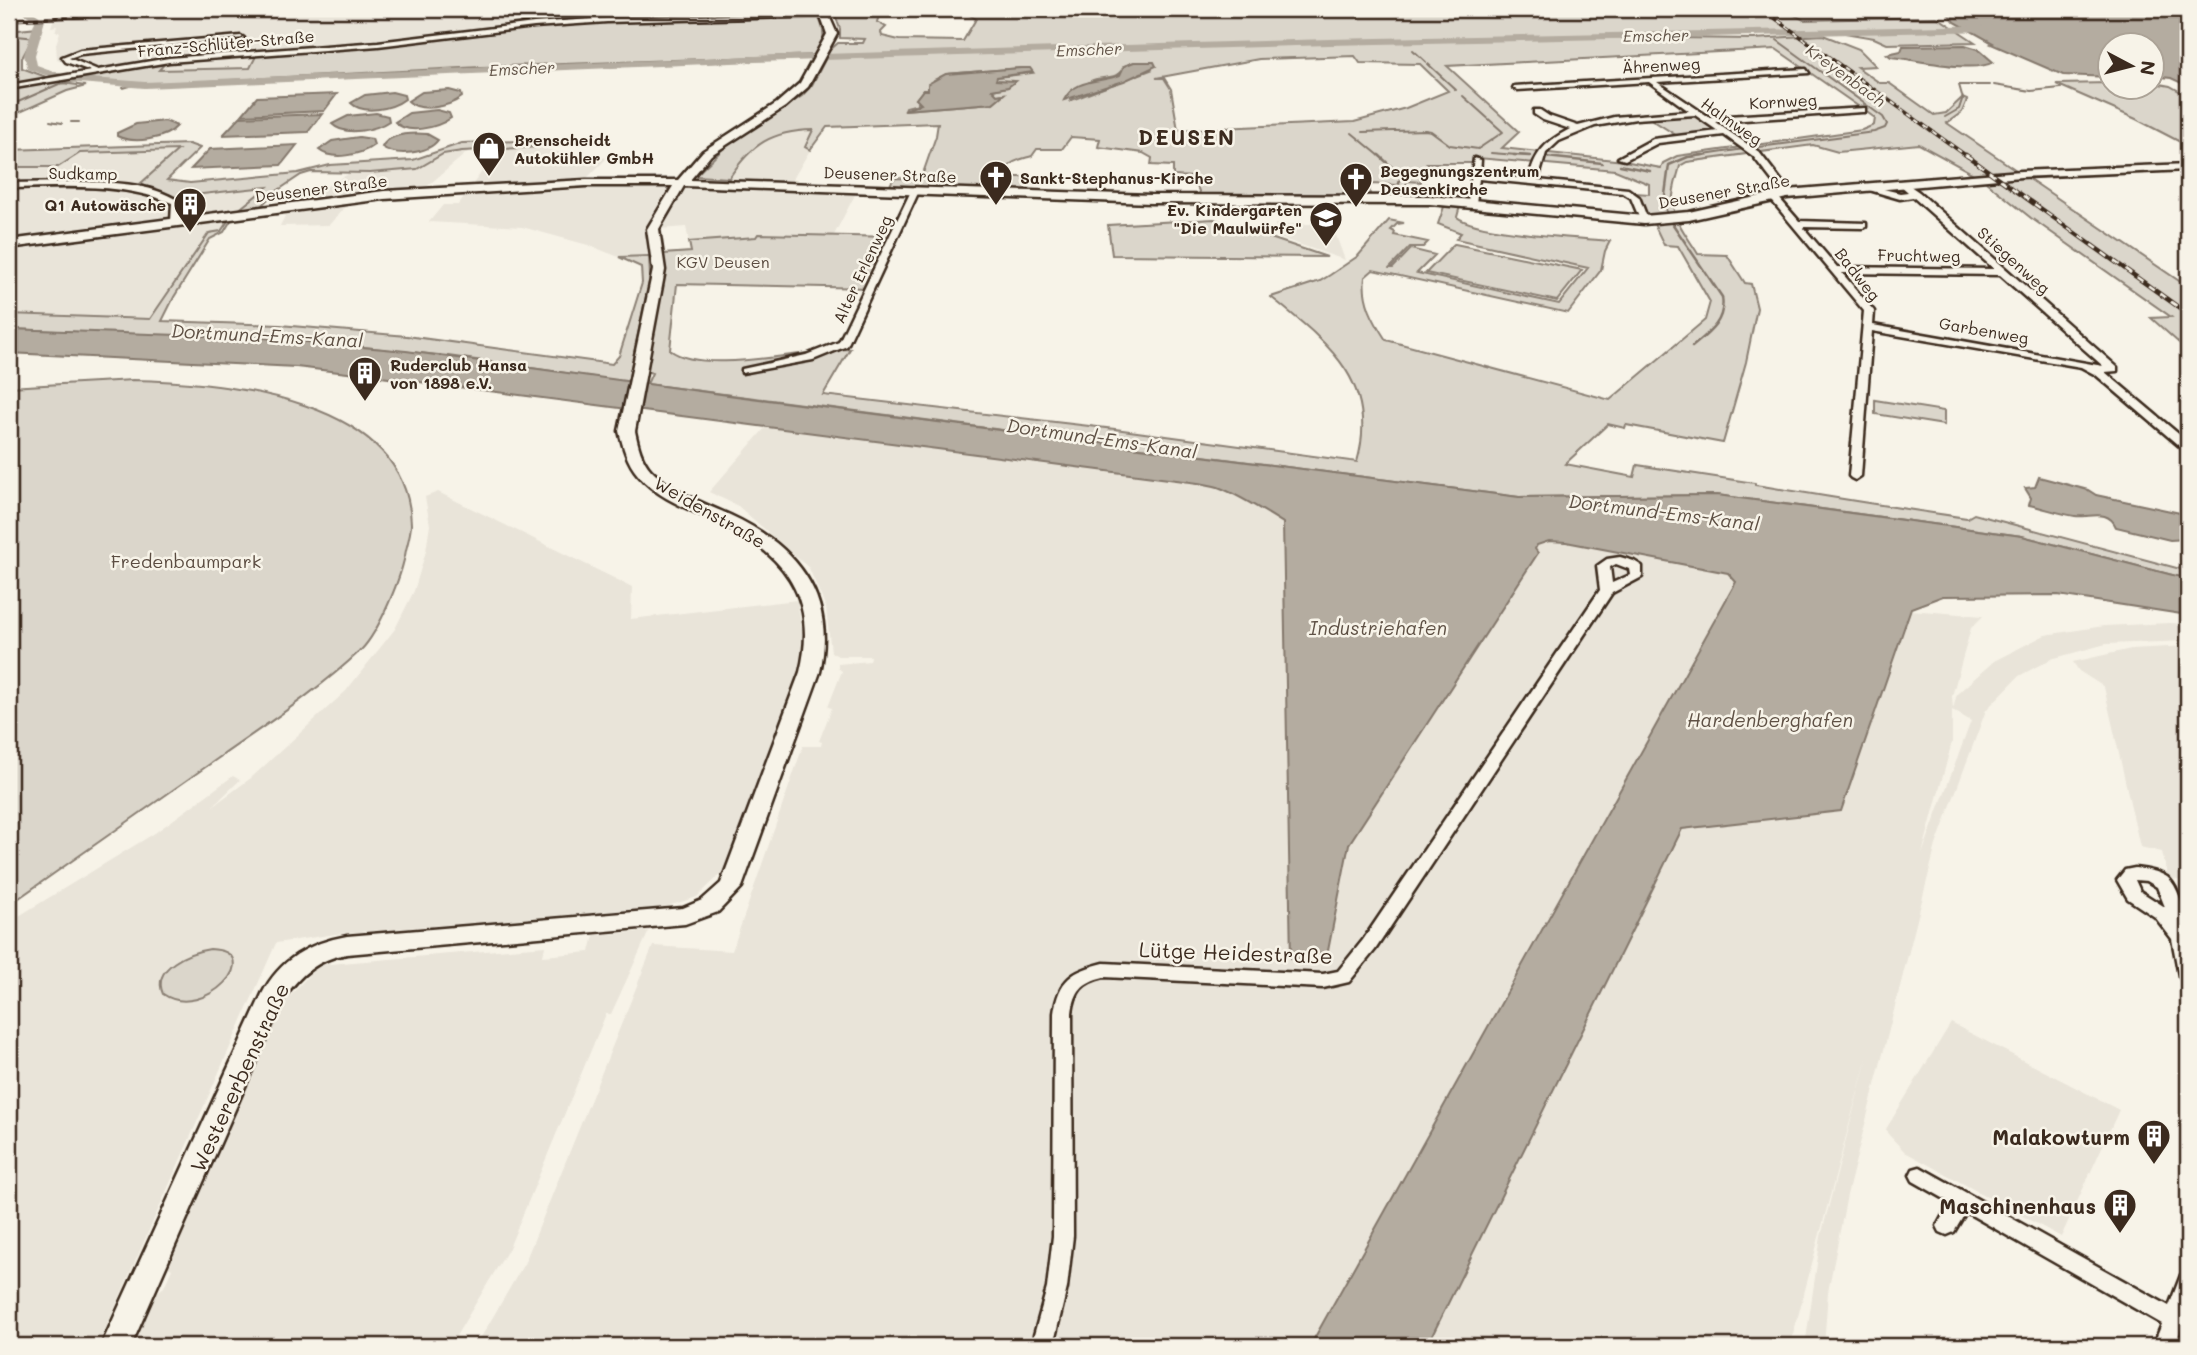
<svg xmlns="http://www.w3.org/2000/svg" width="2197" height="1355" font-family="Mali,sans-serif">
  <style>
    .built { fill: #e9e4d9; fill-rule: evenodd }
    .green { fill: #dbd6cb; stroke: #8b8074; stroke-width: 2; fill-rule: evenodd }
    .water { fill: #b4aca0; stroke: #84786c; stroke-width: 2 }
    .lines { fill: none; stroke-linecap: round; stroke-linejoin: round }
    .stream-far1 { stroke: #84786c; stroke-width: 2 }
    .stream { stroke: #84786c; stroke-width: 2.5 }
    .river { fill: #b4aca0; fill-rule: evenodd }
    .street-casing { stroke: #3b2a1e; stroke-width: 5 }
    .secondary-casing { stroke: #3b2a1e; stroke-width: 5 }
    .street { fill: #f7f3e8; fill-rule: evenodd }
    .secondary { fill: #f7f3e8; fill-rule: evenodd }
    .rail-far1-casing { stroke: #3b2a1e; stroke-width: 3.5 }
    .rail-casing { stroke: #3b2a1e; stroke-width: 4.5 }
    .rail-far1 { stroke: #f7f3e8; stroke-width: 2; stroke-dasharray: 5; stroke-linecap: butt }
    .rail { stroke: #f7f3e8; stroke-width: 2.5; stroke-dasharray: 7; stroke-linecap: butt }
    .labels { text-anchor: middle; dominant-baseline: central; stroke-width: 5; stroke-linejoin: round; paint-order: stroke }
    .far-water-label { font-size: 16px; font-style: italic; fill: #5f5145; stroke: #f7f3e8 }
    .far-street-label { font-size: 16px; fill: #3b2a1e; stroke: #f7f3e8 }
    .far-poi-label { font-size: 16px; font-weight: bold; fill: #3b2a1e; stroke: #f7f3e8; text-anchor: start }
    .far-park-label { font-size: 16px; fill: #5b4c41; stroke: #f7f3e8 }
    .street-label { font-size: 18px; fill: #3b2a1e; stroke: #f7f3e8 }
    .park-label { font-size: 18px; fill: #5b4c41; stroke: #f7f3e8 }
    .water-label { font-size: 19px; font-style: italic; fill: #5f5145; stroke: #f7f3e8 }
    .far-district-label { font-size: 21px; font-weight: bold; letter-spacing: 2px; fill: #3b2a1e; stroke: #f7f3e8 }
    .near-street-label { font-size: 21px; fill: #3b2a1e; stroke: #f7f3e8 }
    .near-poi-label { font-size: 21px; font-weight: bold; fill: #3b2a1e; stroke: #f7f3e8; text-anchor: end }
  </style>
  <rect width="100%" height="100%" fill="#f7f3e8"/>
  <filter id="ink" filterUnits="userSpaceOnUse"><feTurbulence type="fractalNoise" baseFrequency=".0143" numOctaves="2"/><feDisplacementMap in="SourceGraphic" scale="14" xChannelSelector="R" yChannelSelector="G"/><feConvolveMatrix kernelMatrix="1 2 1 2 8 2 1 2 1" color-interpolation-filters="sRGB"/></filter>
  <g filter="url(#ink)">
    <g class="built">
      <path d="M 198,9 L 639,9 L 634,18 L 257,54 L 250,68 L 159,70 L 168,61 L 97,72 L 57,59 L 56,44 L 60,32 L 55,32 L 57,26 L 51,27 L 55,15 Z"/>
      <path d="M 642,9 L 797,9 L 787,13 L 638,17 Z"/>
      <path d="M 788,130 L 813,130 L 805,147 L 810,150 L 789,186 L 858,189 L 834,235 L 758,234 L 756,237 L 689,242 L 686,227 L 660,229 L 668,211 L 695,176 L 729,178 L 748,153 L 766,139 Z"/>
      <path d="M 540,147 L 558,152 L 607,158 L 583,182 L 674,183 L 654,211 L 647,231 L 649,256 L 619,257 L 588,245 L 522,227 L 429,222 L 443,205 L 458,205 L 498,149 Z"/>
      <path d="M 180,149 L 140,184 L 175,197 L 268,186 L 230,218 L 221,231 L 202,243 L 150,319 L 9,314 L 9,167 L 58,167 L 80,153 Z"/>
      <path d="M 470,150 L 418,194 L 350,201 L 329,225 L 280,226 L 288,210 L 297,203 L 350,173 L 417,169 L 443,154 Z"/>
      <path d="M 1410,181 L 1470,187 L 1468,198 L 1406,196 Z"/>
      <path d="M 1311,222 L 1331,222 L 1345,260 L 1277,237 L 1275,224 L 1311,224 Z"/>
      <path d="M 766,427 L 1410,509 L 1910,610 L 1983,616 L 1971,628 L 1952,696 L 1953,709 L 1957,694 L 1994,661 L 2045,635 L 2104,626 L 2170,623 L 2188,624 L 2188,641 L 2106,644 L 2051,659 L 2019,676 L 1986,710 L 1936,845 L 1847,1195 L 1828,1292 L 1824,1346 L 1805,1346 L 1821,1236 L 1868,1054 L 1790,1346 L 476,1346 L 525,1262 L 653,946 L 732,951 L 803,746 L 821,746 L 822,742 L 819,741 L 832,708 L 828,707 L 842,671 L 838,668 L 838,664 L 870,661 L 871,656 L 838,656 L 831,652 L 826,608 L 809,568 L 738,506 L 709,492 ZM 1952,710 L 1971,721 L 1922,854 L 1952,742 Z"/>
      <path d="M 438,492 L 632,587 L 631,619 L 797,600 L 805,647 L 792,699 L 723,872 L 697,897 L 665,907 L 336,934 L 276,943 L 98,1346 L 9,1346 L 9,922 L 155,833 L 233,776 L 240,780 L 213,806 L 251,778 L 346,691 L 395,629 L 414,591 L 426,551 L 430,525 L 425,497 Z"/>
      <path d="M 2188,646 L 2188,918 L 2182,881 L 2168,878 L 2162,852 L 2140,847 L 2104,687 L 2079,671 L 2073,662 L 2131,649 Z"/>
      <path d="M 649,931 L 611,1014 L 606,1014 L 509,1248 L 450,1346 L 129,1346 L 150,1298 L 164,1287 L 172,1269 L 165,1265 L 278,1009 L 318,965 L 545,946 L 543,956 L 590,952 L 594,935 Z"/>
      <path d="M 1951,1023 L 2119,1110 L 2061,1237 L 1905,1152 L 1888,1134 L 1886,1129 Z"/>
    </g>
    <g class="green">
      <path d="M 833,9 L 881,9 L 877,22 L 886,27 L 881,32 L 882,36 L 899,40 L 963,41 L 976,19 L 960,9 L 1783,9 L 1804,20 L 1937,17 L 1975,42 L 1887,44 L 1874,38 L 1839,32 L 1594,37 L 1754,39 L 1823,35 L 1859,49 L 1876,66 L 1857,67 L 1880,83 L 1889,83 L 1934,115 L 1946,113 L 1962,98 L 1967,100 L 1962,112 L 1947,123 L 2188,287 L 2188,351 L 2151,318 L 2171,317 L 2031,218 L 1981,178 L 1919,144 L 1838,152 L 1813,145 L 1687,162 L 1680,166 C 1677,178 1671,193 1673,205 C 1674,221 1690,240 1698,254 L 1727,255 L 1745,283 L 1751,284 L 1757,308 L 1746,362 L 1723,443 L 1626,425 L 1625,428 L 1608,424 L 1565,464 L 1634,477 L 1637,465 L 1755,483 L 1755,485 C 1826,496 1896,508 1967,518 L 1974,514 L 2188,571 L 2188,579 L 2022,536 L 1717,495 L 1519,497 L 647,384 L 652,373 L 646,371 L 666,269 L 663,254 L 691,252 L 689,242 L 756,237 L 758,234 L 894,237 L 871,288 L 677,284 L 670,350 C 703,376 807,349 850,349 L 823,395 L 1115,429 L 1357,462 C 1380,381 1326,342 1271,297 L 1320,281 L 1330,275 L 1358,256 L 1389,220 L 1404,223 L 1397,224 L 1391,230 L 1395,232 L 1394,235 L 1428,242 L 1423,247 L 1410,247 L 1390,268 L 1393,268 L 1411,249 L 1435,255 L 1417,273 L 1559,304 L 1588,268 L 1456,239 L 1461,233 L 1438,224 L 1445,204 L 1460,206 L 1457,217 C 1476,233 1580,238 1610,241 L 1605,251 L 1601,270 L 1568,313 L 1373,270 L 1365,277 C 1362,301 1373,320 1386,340 L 1610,400 L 1705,320 L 1710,302 L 1678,246 L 1664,245 L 1654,224 L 1645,216 L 1636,193 L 1649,194 L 1649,184 L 1615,170 L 1478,158 L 1473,163 L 1427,163 L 1433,171 L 1419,171 L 1421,182 L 1407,181 L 1403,196 L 1394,196 L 1397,185 L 1369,184 L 1370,196 L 1201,196 L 1193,177 L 1173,176 L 1173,166 L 1151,165 L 1152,158 L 1143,153 L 1098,147 L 1100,139 L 1071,137 L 1062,149 L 1037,149 L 1032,156 C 1019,160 1006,161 1005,177 L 1031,177 L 1028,195 L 887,190 L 894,178 L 921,179 L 936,136 L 938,123 L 827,127 L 810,150 L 805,147 L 813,130 C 771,131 752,144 729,178 L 695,176 L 728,144 L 802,96 L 812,85 L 830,50 L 838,43 L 863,43 L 865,39 L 840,38 L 840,29 ZM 1776,49 L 1875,118 L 1874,125 L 1862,130 L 1677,156 L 1663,163 L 1661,168 L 1624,161 L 1502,148 L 1519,132 L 1447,66 ZM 1355,56 L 1360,63 L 1420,64 L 1448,91 L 1406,108 L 1354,122 L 1178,130 L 1171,89 L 1164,78 L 1156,78 L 1259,59 ZM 1134,62 L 1151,70 L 1072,100 C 1077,94 1082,86 1089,82 C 1102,74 1117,83 1124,66 ZM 1021,68 L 1032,73 L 997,77 L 995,80 L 1006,81 L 1008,87 L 992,90 L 997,95 L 1003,94 L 993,103 L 905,110 L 906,107 L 922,103 L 916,99 L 923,90 L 929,90 L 934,80 L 946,74 Z"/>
      <path d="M 813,17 L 819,18 C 826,33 824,41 817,55 L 481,67 L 169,83 L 124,84 L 70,78 L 167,61 L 159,70 L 250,68 L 257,54 L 392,44 L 507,29 L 604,22 Z"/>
      <path d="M 38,28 L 22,58 L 22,68 L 62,83 L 86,86 L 67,91 L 9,117 L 9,31 Z"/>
      <path d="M 2109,83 L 2110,88 L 2152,88 L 2154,83 L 2170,86 L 2188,96 L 2188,146 L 2136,119 L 2056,84 Z"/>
      <path d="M 1695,113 L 1724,133 L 1679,137 L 1646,116 Z"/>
      <path d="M 519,141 L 540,147 L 462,151 L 443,154 L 417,169 L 370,173 L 311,172 L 301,175 L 274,193 L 259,208 L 237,211 L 267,187 L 175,197 L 140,184 L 178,150 L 80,153 L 58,167 L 9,167 L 9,150 L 189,144 L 200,148 L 167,180 L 190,183 L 298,173 L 330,165 L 413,160 L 462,143 Z"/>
      <path d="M 233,217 L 224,232 L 210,239 L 174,297 L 162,321 L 280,325 L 407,336 L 612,364 L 619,356 L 642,283 L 641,267 L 619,257 L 649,256 L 650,277 L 628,382 L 448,356 L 316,342 L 9,329 L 9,314 L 150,319 L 209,233 L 221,231 L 230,218 Z"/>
      <path d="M 1214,219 L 1327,257 L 1112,255 L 1108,225 Z"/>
      <path d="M 1454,244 L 1455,244 L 1582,270 L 1557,301 L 1426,273 Z"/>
      <path d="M 133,380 C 225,382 408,398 411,524 C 411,532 408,542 406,550 C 402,576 379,632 361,650 C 318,691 265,725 217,759 C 148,808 78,856 9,905 L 9,387 Z"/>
      <path d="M 1875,400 L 1944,411 L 1944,425 L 1875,414 Z"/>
      <path d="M 210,949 C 270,952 203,1022 163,994 C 151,967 190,952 210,949 Z"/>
    </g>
    <g class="water">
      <path d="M 1944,9 L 2188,9 L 2188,86 L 2171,78 L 2152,76 L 2152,46 L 2110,46 L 2109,77 L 2063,75 L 1991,44 L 1993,43 L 1955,22 Z"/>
      <path d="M 1965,45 L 1978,49 L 1993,62 C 1975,74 1914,59 1891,57 L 1887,54 L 1901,51 L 1903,46 Z"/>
      <path d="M 1134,62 L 1154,62 L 1156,66 L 1124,81 L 1064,100 C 1075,78 1100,83 1120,75 L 1124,66 Z"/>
      <path d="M 1021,68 L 1030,68 L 1033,72 L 997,77 L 996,80 L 1016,81 L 1008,87 L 992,90 L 997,95 L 1004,94 L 993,103 L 904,110 L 921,104 L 916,99 L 923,90 L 928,90 L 928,84 L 946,74 Z"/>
      <path d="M 449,90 L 461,93 L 462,97 C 449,107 420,113 408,101 L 422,92 Z"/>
      <path d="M 392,92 L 404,95 L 405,99 C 392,109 363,115 351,103 L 365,95 Z"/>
      <path d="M 337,94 L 324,111 L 242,115 L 257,97 Z"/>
      <path d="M 437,110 L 449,113 L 451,118 C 437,128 407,135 395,122 L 409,113 Z"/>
      <path d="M 376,113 L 388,116 L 389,121 C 376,130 345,137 332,124 L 348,116 Z"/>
      <path d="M 322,114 L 308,132 L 223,135 L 240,117 Z"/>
      <path d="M 165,121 L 177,126 C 165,140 133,144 117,136 L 117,133 L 136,124 Z"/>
      <path d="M 427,134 L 438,140 C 428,154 396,157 382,147 C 389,133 413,133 427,134 Z"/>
      <path d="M 359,137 L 372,139 L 374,145 C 361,155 332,161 319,150 L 332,141 Z"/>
      <path d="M 297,145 L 281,165 L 191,169 L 210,149 Z"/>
      <path d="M 9,329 L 263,338 L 406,351 L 728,395 L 1519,497 L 1717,495 L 2022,536 L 2188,579 L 2188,615 L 2058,595 L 1943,596 L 1911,608 L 1841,811 L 1682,829 L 1427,1346 L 1310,1346 L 1736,582 L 1728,573 L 1566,542 L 1549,541 L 1537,545 L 1535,549 L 1538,553 L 1349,844 L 1326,961 L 1291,959 L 1283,523 C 1264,511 1239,495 1218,487 C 1208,484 1195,483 1184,481 L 373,376 L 296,367 L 9,353 Z"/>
      <path d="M 2039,477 L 2088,490 L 2096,495 L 2180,513 L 2188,518 L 2186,539 L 2170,540 L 2116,527 C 2108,508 2090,518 2075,516 C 2060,514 2044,508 2029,505 L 2031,498 L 2025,488 L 2035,487 Z"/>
    </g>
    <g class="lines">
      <g class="stream-far1">
        <path d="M 17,36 L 36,38"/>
        <path d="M 1413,50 L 1426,62"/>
        <path d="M 1428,64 L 1456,90"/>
        <path d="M 1994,85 L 2031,91 L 2061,88"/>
        <path d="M 123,88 L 134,85"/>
        <path d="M 1963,99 L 1959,85 L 1990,85"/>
        <path d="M 9,106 L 59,84 L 77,81"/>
        <path d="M 1945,117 L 1959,109 L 1962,100"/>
        <path d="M 50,121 L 62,123"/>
        <path d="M 71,122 L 79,122"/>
        <path d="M 1363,132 L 1425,130 L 1431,131 L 1450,145 L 1478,149 L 1503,132 L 1463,96"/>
        <path d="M 1352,133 L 1381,157"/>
        <path d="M 1752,148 L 1874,132 L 1885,128 L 1887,124 L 1883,117 L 1777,40"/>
        <path d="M 1491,153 L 1530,156"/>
        <path d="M 1691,157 L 1744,149"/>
      </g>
      <g class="stream">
        <path d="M 1379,155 L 1401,176 L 1396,195"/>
        <path d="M 1514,155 L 1530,156"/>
        <path d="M 1546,157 L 1602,163"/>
        <path d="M 1620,165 L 1650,171"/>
        <path d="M 1667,214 L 1664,202 L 1669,165 L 1688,157 L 1703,155"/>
        <path d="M 1672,223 L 1722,297 C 1726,321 1709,333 1692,347"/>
      </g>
      <path class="river" d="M 18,9 L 29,9 L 45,20 L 35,55 L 37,65 L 67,76 L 145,82 L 755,56 L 1329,39 L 1995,25 L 2000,28 L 1995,31 L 1329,45 L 755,62 L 145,88 L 65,82 L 28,69 L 24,55 L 35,21 Z"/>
      <defs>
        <g id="street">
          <path d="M 825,13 L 827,16 L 607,22 L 534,27 L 378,46 L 169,62 L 9,89 L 9,85 L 91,71 L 66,62 L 62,57 L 80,50 L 241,36 L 244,38 L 81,54 L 69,58 L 98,70 L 169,58 L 378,42 L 534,23 L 607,18 Z"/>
          <path d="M 1806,69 L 1809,73 L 1657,82 L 1709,117 L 1865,108 L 1865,112 L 1862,112 L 1715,122 L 1759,152 L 1790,192 L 1790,196 L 1784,196 L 1753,156 L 1724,135 L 1658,143 L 1625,160 L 1618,158 L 1653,139 L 1718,131 L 1695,115 L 1636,119 L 1595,126 L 1559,141 L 1546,153 L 1538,180 L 1628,189 L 1639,197 L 1648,220 L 1647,222 L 1641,222 L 1631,198 L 1623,193 L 1479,179 L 1476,203 L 1472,206 L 1468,203 L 1474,158 L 1481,160 L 1480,174 L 1529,179 C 1534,152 1547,141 1570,129 L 1543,120 L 1534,114 L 1534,110 L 1540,110 L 1549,116 L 1578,126 L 1614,117 L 1689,111 L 1649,82 L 1517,90 L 1513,88 L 1514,86 Z"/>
          <path d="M 1903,181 L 1919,192 L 2117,367 L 2117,371 L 2105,372 L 2188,442 L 2188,451 L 2184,450 L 2096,375 L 2081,367 L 1872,331 L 1861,476 L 1855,480 L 1851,478 L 1849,476 L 1864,311 L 1773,202 L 1765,197 L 1769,194 L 1779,198 L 1799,221 L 1866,223 L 1866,227 L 1863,228 L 1803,227 L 1837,267 L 1994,269 L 1913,197 L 1900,199 L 1859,187 L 1863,184 L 1900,193 L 1908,192 L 1899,184 ZM 1842,273 L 2000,275 L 2103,366 L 1873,325 L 1874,311 Z"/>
          <path d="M 72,182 C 107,182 151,182 180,202 L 179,222 L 175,225 L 171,222 L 172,203 C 119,182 64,187 9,188 L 9,183 Z"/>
          <path d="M 912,189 L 919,191 L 847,346 L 813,360 L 742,373 L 742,369 L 806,355 L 839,342 Z"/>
          <path d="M 1620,557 L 1634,561 L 1642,566 L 1642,577 L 1612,593 L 1375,950 L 1349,982 L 1323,988 L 1104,977 C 1082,982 1075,991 1072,1013 L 1073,1236 L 1067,1288 L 1053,1346 L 1031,1346 L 1047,1288 L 1053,1236 L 1054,1013 C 1059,979 1072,971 1104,963 L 1323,974 L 1338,971 L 1363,940 L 1600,590 L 1597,566 L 1607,559 ZM 1616,564 L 1629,569 L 1630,575 L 1612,583 L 1610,567 Z"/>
          <path d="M 2135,868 C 2145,869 2158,871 2167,877 C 2189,895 2188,956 2188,983 L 2182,981 L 2179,976 L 2172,939 L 2155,917 L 2128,899 L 2117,880 L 2125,870 ZM 2135,880 L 2147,881 L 2157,887 L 2165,907 L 2140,891 Z"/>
          <path d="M 1920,1167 L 2169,1306 L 2181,1275 L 2188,1273 L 2188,1310 L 2175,1346 L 2153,1346 L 2162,1324 L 1966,1212 L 1954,1232 L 1947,1235 L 1940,1232 L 1937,1226 L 1950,1202 L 1913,1181 L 1910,1175 L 1913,1169 Z"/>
        </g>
        <path id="secondary" d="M 818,9 L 826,9 L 837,34 L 808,87 L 785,107 L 711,155 L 690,180 L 1151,195 L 1430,196 L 1644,216 L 1689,212 L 1787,190 L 2021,171 L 2188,164 L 2188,170 L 2021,177 L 1787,198 L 1689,220 L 1644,224 L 1430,204 L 1151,203 L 684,186 L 659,229 L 665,270 L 635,431 C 638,445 641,459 651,470 C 672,492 703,503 730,515 C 797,546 837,596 820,672 L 742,887 L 718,912 L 685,924 L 347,954 C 319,959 300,974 284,998 L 131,1346 L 101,1346 L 262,994 C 280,959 309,943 347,936 L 683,908 L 702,900 L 721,883 L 800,672 C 819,596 782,551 715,521 C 689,509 657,498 638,475 C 627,462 623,447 619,431 L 653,270 L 647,229 L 673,186 L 586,186 L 384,199 L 9,248 L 9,240 L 384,191 L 586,180 L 678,180 L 703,151 L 777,103 L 800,83 L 827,34 Z"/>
      </defs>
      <use href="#street" class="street-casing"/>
      <use href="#secondary" class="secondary-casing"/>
      <use href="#street" class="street"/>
      <use href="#secondary" class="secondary"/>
      <defs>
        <g id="rail-far1">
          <path d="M 1762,9 L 1968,157"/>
          <path d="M 9,20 L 240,9"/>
        </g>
        <path id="rail" d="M 1966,155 L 2188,314"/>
      </defs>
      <use href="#rail-far1" class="rail-far1-casing"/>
      <use href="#rail" class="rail-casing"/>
      <use href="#rail-far1" class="rail-far1"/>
      <use href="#rail" class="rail"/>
    </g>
  </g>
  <defs>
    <symbol id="shop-pin" viewBox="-11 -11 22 30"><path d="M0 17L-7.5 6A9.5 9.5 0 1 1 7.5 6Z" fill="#3b2a1e" stroke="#f7f3e8"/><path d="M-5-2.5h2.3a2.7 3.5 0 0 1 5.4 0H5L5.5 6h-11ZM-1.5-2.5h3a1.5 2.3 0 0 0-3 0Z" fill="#fff"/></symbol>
    <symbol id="church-pin" viewBox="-11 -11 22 30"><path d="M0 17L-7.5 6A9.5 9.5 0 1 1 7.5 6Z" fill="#3b2a1e" stroke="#f7f3e8"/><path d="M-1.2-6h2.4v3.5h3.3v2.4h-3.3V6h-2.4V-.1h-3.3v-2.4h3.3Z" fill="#fff"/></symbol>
    <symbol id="building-pin" viewBox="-11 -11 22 30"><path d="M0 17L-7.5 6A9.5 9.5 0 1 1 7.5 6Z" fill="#3b2a1e" stroke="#f7f3e8"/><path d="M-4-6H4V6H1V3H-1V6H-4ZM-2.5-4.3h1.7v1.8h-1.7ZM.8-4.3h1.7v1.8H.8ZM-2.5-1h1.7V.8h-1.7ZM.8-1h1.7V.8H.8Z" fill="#fff"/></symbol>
    <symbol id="school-pin" viewBox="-11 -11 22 30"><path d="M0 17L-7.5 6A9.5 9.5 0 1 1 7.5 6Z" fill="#3b2a1e" stroke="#f7f3e8"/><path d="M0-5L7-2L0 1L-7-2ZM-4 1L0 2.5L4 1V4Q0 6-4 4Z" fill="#fff"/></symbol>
  </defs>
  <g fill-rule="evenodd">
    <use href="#shop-pin" x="470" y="129" width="38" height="52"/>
    <use href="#church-pin" x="977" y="158" width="38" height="52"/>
    <use href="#church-pin" x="1337" y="160" width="38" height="52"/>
    <use href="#building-pin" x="171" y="185" width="38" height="52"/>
    <use href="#school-pin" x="1307" y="199" width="38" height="52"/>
    <use href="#building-pin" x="346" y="354" width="38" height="52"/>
    <use href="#building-pin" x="2135" y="1117" width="38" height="52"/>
    <use href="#building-pin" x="2101" y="1186" width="38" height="52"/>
  </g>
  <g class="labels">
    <g class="far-water-label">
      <text transform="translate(1656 35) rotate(-1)">Emscher</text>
      <text transform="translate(1089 49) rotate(-2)">Emscher</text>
      <text transform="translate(522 68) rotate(-3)">Emscher</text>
      <text transform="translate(1846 75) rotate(36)">Kreyenbach</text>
    </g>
    <g class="far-street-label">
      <text transform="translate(226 43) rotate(-5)">Franz-Schlüter-Straße</text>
      <text transform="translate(1661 65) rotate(-3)">Ährenweg</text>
      <text transform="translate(1783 101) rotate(-3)">Kornweg</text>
      <text transform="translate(1732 121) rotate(35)">Halmweg</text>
      <text transform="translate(83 173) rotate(1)">Sudkamp</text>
      <text transform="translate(890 174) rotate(2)">Deusener Straße</text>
      <text transform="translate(321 188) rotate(-7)">Deusener Straße</text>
      <text transform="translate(1724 191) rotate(-10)">Deusener Straße</text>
      <text transform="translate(1919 255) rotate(1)">Fruchtweg</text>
      <text transform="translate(2014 260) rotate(42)">Stiegenweg</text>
      <text transform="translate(862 269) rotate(-65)">Alter Erlenweg</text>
      <text transform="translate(1858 274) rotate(52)">Badweg</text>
      <text transform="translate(1984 330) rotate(10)">Garbenweg</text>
    </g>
    <g class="far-poi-label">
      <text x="514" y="139">Brenscheidt<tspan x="514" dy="18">Autokühler GmbH</tspan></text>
      <text x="1380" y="170">Begegnungszentrum<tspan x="1380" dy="18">Deusenkirche</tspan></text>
      <text x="1020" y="177">Sankt-Stephanus-Kirche</text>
      <text x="166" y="204" text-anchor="end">Q1 Autowäsche</text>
      <text x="1302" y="209" text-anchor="end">Ev. Kindergarten<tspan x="1302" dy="18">"Die Maulwürfe"</tspan></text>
      <text x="390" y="364">Ruderclub Hansa<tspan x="390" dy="18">von 1898 e.V.</tspan></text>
    </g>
    <g class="far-park-label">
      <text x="723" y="261">KGV Deusen</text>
    </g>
    <g class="street-label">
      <text transform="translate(710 512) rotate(30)">Weidenstraße</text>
    </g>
    <g class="park-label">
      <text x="186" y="561">Fredenbaumpark</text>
    </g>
    <g class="water-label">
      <text transform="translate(267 335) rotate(3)">Dortmund-Ems-Kanal</text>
      <text transform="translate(1102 438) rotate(8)">Dortmund-Ems-Kanal</text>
      <text transform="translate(1664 512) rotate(7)">Dortmund-Ems-Kanal</text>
      <text x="1378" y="627">Industriehafen</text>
      <text x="1770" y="719">Hardenberghafen</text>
    </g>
    <g class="far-district-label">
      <text x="1187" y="136">DEUSEN</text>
    </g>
    <g class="near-street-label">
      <text transform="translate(1236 952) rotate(2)">Lütge Heidestraße</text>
      <text transform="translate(239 1077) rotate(-65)">Westererbenstraße</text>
    </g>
    <g class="near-poi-label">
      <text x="2130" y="1136">Malakowturm</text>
      <text x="2096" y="1205">Maschinenhaus</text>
    </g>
  </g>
  <rect width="2197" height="1355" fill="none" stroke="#f7f3e8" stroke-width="35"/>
  <rect x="18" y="18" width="2162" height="1320" fill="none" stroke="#3b2a1e" stroke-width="2.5" filter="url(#ink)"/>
  <g transform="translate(2131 66) rotate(97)"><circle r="33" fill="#f7f3e8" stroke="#aca397" stroke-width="2"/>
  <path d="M0-5L12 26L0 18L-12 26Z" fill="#3b2a1e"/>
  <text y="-10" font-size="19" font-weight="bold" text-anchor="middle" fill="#3b2a1e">N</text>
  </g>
</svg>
